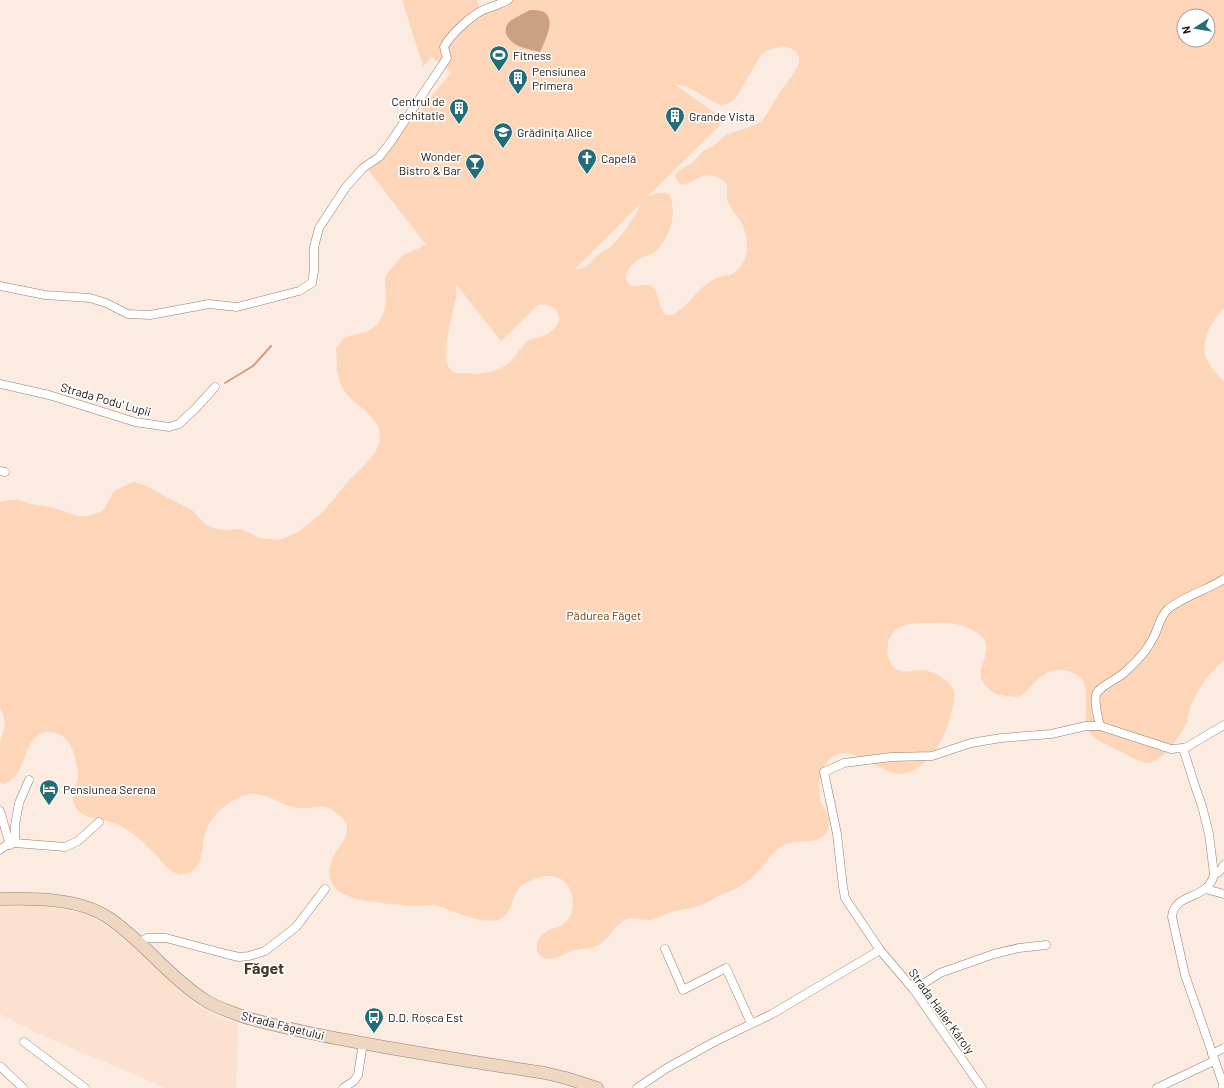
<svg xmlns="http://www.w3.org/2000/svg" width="1224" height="1088" font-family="Barlow,sans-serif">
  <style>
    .built { fill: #fbe1ce }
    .green { fill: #fdd6b9; fill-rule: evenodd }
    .water { fill: #cca080 }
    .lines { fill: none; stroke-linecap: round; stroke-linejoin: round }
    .stream { stroke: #cca080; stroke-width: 2 }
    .minor-casing { stroke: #967e6d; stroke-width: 9 }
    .secondary-casing { stroke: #967e6d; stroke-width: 13 }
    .minor { stroke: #fff; stroke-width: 8 }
    .secondary { stroke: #eed6c1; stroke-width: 12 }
    .labels { text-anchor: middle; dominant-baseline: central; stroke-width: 3.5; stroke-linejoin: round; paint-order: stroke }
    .poi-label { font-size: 12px; fill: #1e150f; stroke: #fff; text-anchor: start }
    .street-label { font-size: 12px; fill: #1e150f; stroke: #fff }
    .park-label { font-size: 12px; fill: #703900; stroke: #fff }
    .district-label { font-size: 16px; font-weight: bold; fill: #493425; stroke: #fff }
  </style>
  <rect width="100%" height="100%" fill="#fbebe0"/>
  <path class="built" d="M 0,904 L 32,904 L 54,907 L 83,914 L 96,919 L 125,940 L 196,1005 L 214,1015 L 238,1024 L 236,1088 L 166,1088 L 39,1034 L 0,1014 Z"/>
  <path class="green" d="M 402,0 L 477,0 L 479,8 L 502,0 L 1224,0 L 1224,308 C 1214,318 1202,337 1205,353 C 1206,363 1216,374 1224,381 L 1224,660 C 1214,668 1207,677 1200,688 C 1196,695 1191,704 1189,712 C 1188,715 1188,719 1187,722 C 1181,735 1162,764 1147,763 C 1141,763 1120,751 1113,748 C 1106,744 1094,739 1089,732 C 1080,716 1095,683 1075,674 C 1057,665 1045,671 1032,685 C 1027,690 1023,697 1015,697 C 1012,697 1010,696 1007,696 C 1001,695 995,694 990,690 C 960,668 1017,644 960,625 C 951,622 941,622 931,623 C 914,623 894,622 888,643 C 887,649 887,656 890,661 C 897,677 910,670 922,670 C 933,670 952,682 954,692 C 955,698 953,705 952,710 C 948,726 943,741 932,754 C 920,768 911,776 892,773 L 852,754 C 843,752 836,753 829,760 C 820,770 817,789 821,802 C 825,810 832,819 828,829 C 823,846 798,839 786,844 C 775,849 769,858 762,867 C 755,875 747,883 737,888 C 732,891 726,893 720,895 C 714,898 708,903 701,905 C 692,909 682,909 672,912 C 665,914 659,918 652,920 C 642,921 633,915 623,921 C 614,927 609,938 600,944 C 592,950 585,948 576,950 C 565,952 555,962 544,958 C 532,953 536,938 545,932 C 551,928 557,928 562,925 C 573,919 575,902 571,892 C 569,885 563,879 556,877 C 549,875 542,876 535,879 C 529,881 523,883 519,888 C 511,898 512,917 497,920 C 477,924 456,911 438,906 C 431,904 426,906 419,906 C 409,908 398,903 387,904 C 376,901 365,902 354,898 C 329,891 323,875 336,852 C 340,846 348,837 347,828 C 347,825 346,822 344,820 C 340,814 331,808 324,807 C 316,806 307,809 300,808 C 282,807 270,793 251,794 C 234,795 211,815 206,830 C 199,848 208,871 180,875 C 168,871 163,862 155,854 C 145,843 126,826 111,822 C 98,818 80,819 74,804 C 70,794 78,785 78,775 C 78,772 77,769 77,766 C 74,751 68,731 48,732 C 21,733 29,778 3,784 L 0,781 L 0,743 L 5,725 L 3,714 L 0,708 L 0,502 L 9,500 L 20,500 L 30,504 L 51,507 L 77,516 L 88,516 L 103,511 L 114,491 L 129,484 L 134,482 L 144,485 L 193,511 L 205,524 L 213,528 L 224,530 L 241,529 L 260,538 L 277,540 L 282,539 L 298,532 L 323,512 L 350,479 L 366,464 L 376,451 L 380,440 L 379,429 L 377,424 L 366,411 L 353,401 L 345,392 L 340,383 L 337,371 L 336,348 L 345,337 L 366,332 L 376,326 L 379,322 L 386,307 L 385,280 L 386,275 L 403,255 L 426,245 L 369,171 L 451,73 L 432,57 L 423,66 ZM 1184,16 L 1208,16 L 1208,40 L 1184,40 ZM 782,46 C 818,52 788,79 779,94 C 773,103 768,115 760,122 C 752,128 740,129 731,133 C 723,136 720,141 714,145 C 710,148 706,149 703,151 C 699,155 696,159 692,163 C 686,167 680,169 675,175 C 680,195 694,178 704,176 C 709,175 715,176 719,178 C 733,184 724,191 728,201 C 730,209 738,216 742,224 C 748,236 750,256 740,267 C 733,277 728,274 719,277 C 710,281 701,288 695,295 C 688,302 668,328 661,308 C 658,301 658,291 651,286 C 643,281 629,294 626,278 C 625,270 634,261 641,258 C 646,255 651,256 655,252 C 670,238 678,213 669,194 C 660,191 656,194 648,196 L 725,120 L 674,84 L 688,87 L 715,103 L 721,105 L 727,104 L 736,98 L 761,55 L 766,51 ZM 641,203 C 638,212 622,236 613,244 C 610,248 604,250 600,253 C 591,260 587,271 575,269 ZM 456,284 L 501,341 L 538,305 C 565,302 565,329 543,336 C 539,338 533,338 529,340 C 521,345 516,359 506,365 C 495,373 478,375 465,373 C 462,373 457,374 453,372 C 439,364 450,324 453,311 C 454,306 456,301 456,296 C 457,292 456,288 456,284 Z"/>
  <path class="water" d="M 530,10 C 562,8 547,36 540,52 C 528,49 510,47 506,33 C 505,28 507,24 510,21 C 516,17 523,14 530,10 Z"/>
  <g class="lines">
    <path class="stream" d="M 225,383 L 253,366 L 271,346"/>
    <defs>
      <g id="minor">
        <path d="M 0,286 L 45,295 L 90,298 L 106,303 L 128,314 L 150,315 L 209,304 L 237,307 L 299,291 L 312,283 L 314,271 L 314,247 L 319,228 L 346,187 L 363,168 L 379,157 L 390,143 L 447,58 L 444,47 C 450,35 469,18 481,11 C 490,7 499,5 508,0"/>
        <path d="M 0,384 L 49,395 L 135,422 L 169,427 L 179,424 L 195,409 L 215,387"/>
        <path d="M 0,471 L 5,472"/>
        <path d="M 1100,726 C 1098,716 1094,705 1096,695 C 1099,686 1116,680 1124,673 C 1134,664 1146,652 1152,640 C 1158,631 1159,618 1167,610 C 1182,597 1207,590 1224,579"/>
        <path d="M 1183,748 L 1195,786 L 1202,806 L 1209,834 L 1214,874 C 1213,879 1211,884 1206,888 C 1195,898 1173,898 1172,917 L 1185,975 L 1223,1084 L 1223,1088"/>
        <path d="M 0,811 L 10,845"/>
        <path d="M 15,843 L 15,825 L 19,803 L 29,780"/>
        <path d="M 0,850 L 5,846 L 15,843 L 65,847 L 78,841 L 99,822"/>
        <path d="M 1214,874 L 1219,872 L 1224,865"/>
        <path d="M 1205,889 L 1224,894"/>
        <path d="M 139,943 L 147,938 L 166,938 L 226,954 L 239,957 L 249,956 L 265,951 L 296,927 L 325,889"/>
        <path d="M 665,949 L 683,990 L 726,968 L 751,1023"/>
        <path d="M 914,990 L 940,973 L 994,954 L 1019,948 L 1046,945"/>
        <path d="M 24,1042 L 85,1088"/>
        <path d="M 1212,1054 L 1224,1048"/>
        <path d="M 1,1067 L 23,1088"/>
        <path d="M 343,1088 L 354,1081 L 358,1075 L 363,1043"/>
        <path d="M 637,1088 L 667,1068 L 716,1041 L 772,1014 L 880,950"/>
        <path d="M 982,1088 L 914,990 L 880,950 L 845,898 L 843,887 L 837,834 L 824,772 L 844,763 L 891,757 L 932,756 L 971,743 L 1001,738 L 1051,734 L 1086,726 L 1100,726 L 1171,749 L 1183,748 L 1187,747 L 1224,725"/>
        <path d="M 1157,1088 L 1214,1061"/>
      </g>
      <path id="secondary" d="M 0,899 C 34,898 79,898 109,918 C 143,941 168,976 203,999 C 213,1006 225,1010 236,1014 C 251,1020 267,1023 283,1027 C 305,1032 328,1037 351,1041 C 415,1053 480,1063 545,1073 L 566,1078 L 597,1088"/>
    </defs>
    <use href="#minor" class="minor-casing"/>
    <use href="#secondary" class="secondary-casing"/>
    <use href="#minor" class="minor"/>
    <use href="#secondary" class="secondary"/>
  </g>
  <defs>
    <symbol id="stadium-pin" viewBox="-11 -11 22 30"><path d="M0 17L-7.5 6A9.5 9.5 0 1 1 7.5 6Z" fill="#236d77" stroke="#fff"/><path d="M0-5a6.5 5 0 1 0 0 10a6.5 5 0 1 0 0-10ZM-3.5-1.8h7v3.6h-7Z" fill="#fff"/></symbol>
    <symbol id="building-pin" viewBox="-11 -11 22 30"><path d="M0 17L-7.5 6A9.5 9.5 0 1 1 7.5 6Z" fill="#236d77" stroke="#fff"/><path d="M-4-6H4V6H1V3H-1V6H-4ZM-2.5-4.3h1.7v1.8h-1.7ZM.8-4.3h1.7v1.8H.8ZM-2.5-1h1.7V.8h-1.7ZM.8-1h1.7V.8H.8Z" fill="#fff"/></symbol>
    <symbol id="school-pin" viewBox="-11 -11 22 30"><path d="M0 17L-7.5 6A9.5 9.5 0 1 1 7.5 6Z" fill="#236d77" stroke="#fff"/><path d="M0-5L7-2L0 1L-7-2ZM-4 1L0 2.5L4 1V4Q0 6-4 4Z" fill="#fff"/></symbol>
    <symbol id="church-pin" viewBox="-11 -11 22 30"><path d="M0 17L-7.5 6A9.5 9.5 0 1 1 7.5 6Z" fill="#236d77" stroke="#fff"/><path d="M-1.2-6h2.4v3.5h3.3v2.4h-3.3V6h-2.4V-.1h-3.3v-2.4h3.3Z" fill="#fff"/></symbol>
    <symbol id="bar-pin" viewBox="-11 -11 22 30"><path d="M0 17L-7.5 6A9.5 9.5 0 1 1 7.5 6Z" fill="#236d77" stroke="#fff"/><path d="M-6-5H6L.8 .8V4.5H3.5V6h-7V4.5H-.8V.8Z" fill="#fff"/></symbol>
    <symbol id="hotel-pin" viewBox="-11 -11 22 30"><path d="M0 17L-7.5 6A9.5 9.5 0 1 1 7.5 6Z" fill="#236d77" stroke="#fff"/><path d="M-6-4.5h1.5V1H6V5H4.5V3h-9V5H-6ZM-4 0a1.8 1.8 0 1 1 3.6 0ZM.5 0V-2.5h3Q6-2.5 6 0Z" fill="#fff"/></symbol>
    <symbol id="bus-pin" viewBox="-11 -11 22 30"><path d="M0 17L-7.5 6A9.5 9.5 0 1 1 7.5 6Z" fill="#236d77" stroke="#fff"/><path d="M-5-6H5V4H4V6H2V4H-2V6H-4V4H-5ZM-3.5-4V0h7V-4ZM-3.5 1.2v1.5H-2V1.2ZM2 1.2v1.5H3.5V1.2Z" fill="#fff"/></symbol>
  </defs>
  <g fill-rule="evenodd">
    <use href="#stadium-pin" x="488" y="44" width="22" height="30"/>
    <use href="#building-pin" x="507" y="67" width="22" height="30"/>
    <use href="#building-pin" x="448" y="97" width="22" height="30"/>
    <use href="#building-pin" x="664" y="105" width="22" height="30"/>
    <use href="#school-pin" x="492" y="121" width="22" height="30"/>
    <use href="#church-pin" x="576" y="147" width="22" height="30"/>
    <use href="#bar-pin" x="464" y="152" width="22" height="30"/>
    <use href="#hotel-pin" x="38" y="778" width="22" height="30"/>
    <use href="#bus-pin" x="363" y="1006" width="22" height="30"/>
  </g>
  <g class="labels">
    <g class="poi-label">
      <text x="513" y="55">Fitness</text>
      <text x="532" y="71">Pensiunea<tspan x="532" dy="14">Primera</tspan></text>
      <text x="445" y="101" text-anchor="end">Centrul de<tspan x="445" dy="14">echitatie</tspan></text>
      <text x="689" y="116">Grande Vista</text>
      <text x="517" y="132">Grădinița Alice</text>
      <text x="461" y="156" text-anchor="end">Wonder<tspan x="461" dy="14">Bistro &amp; Bar</tspan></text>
      <text x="601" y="158">Capelă</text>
      <text x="63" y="789">Pensiunea Serena</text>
      <text x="388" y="1017">D.D. Roșca Est</text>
    </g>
    <g class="street-label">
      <text transform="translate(106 399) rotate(16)">Strada Podu' Lupii</text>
      <text transform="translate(942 1011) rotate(54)">Strada Haller Károly</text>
      <text transform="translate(283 1025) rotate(14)">Strada Făgetului</text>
    </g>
    <g class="park-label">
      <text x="604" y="615">Pădurea Făget</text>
    </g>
    <g class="district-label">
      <text x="264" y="967">Făget</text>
    </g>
  </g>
  <g transform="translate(1196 28) rotate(258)"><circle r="19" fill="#ffffff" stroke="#a5a19f"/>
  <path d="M0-3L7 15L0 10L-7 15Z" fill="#236d77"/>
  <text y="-6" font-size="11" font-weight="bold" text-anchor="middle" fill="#1e150f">N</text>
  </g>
</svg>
